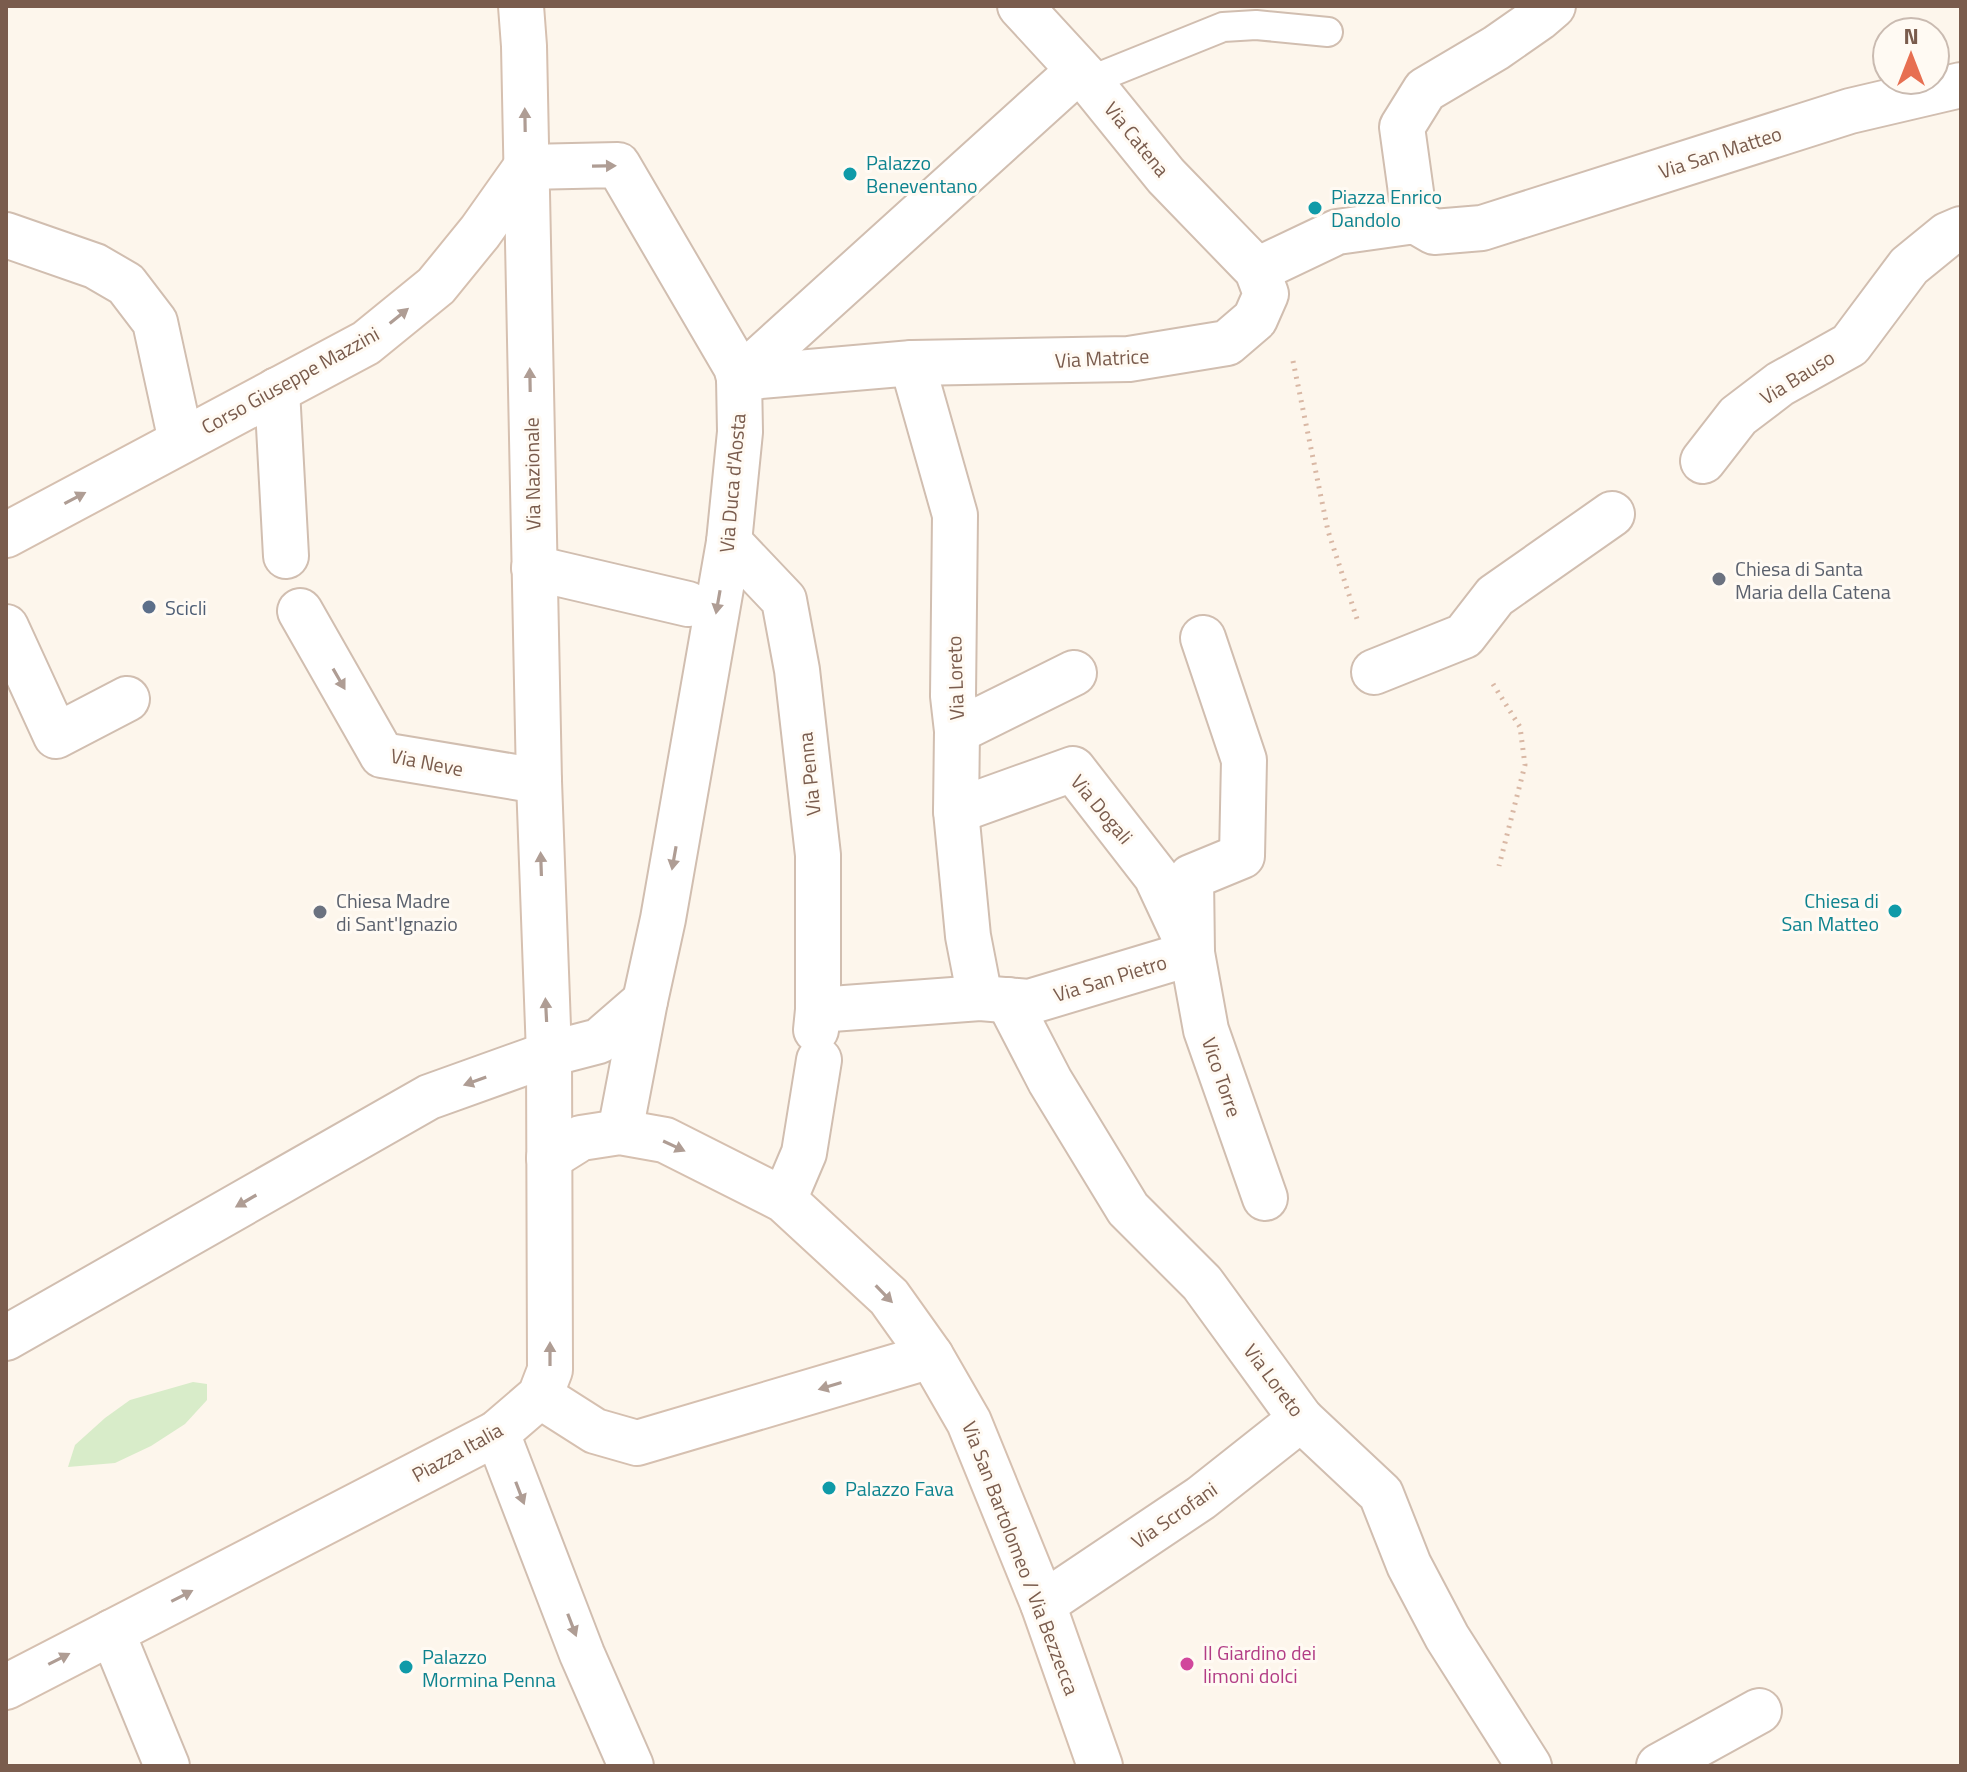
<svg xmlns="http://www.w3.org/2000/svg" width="1967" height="1772" font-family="'Titillium Web',sans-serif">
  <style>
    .green { fill: #d8ecc9 }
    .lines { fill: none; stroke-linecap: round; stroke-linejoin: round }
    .lane-casing { stroke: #d1beb0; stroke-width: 32 }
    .street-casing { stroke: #d1beb0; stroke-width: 48 }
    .secondary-casing { stroke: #d6c0b0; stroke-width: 48 }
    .path { stroke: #d9b8a5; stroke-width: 5; stroke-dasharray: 2 6; stroke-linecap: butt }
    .lane { stroke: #fff; stroke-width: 28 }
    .street { stroke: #fff; stroke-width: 44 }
    .secondary { stroke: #fff; stroke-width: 44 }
    .oneway { fill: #af9d94 }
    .culture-dot { fill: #0f9aa8; stroke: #fffaf3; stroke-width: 3 }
    .worship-dot { fill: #6b7280; stroke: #fffaf3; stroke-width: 3 }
    .service-dot { fill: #5c6f8a; stroke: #fffaf3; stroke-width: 3 }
    .hotel-dot { fill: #d1479c; stroke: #fffaf3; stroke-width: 3 }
    .labels { text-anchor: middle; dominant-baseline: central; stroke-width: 6; stroke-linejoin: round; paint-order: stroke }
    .street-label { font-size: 20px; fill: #7a5c4d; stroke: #fffaf3 }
    .culture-label { font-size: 20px; fill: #0d838f; stroke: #fffaf3; text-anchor: start }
    .worship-label { font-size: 20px; fill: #5b616d; stroke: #fffaf3; text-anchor: start }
    .service-label { font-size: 20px; fill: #4e5e75; stroke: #fffaf3; text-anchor: start }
    .hotel-label { font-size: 20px; fill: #b23c85; stroke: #fffaf3; text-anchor: start }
  </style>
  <rect width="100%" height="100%" fill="#fdf6ec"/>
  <path class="green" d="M 193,1382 L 207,1384 L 207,1400 L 185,1424 L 151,1446 L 115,1463 L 68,1467 L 75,1445 L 105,1418 L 130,1400 Z"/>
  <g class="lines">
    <defs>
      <path id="lane" d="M 1089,81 L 1223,27 L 1256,25 L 1328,32"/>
      <g id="street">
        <path d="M 526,167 L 618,165 L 736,367 L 739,378 L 740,432 L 729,542 L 663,919 L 645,1001 L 620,1132"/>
        <path d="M 1415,221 L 1402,127 L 1425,90 L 1496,48 L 1539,18 L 1553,6"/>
        <path d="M 6,235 L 95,266 L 126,284 L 155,322 L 181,441"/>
        <path d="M 1257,270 L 1337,232 L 1415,221 L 1434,232 L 1482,228 L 1850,111 L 1961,85"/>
        <path d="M 912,363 L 955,515 L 953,696 L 957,731 L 956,811 L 968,936 L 980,998"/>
        <path d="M 739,378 L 912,363 L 1129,359 L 1227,343 L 1255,319 L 1266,294 L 1257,270 L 1166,176 L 1089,81 L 1020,6"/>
        <path d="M 739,378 L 1078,71"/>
        <path d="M 277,390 L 286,556"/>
        <path d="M 1703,461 L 1738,416 L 1780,384 L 1850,345 L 1909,266 L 1947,235 L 1961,229"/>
        <path d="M 729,542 L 784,600 L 797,670 L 818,855 L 818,1010 L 816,1030"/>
        <path d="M 534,568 L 688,604"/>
        <path d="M 300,611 L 382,755 L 539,781"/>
        <path d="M 6,627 L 56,736 L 127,699"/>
        <path d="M 1374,672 L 1464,636 L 1495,596 L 1612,514"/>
        <path d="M 957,731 L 1074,673"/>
        <path d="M 956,811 L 1073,769 L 1156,876 L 1192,953 L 1206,1030 L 1265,1198"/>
        <path d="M 1008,1000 L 1050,1081 L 1128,1209 L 1202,1283 L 1301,1419 L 1381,1494 L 1409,1565 L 1447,1637 L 1529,1766"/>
        <path d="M 818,1010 L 980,998 L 1029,1002 L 1192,953 L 1191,877 L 1242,856 L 1244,760 L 1203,638"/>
        <path d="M 784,1200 L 804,1153 L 819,1060"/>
        <path d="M 6,1338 L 429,1097 L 549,1054 L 599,1041 L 645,1001"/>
        <path d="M 497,1433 L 582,1654 L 631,1766"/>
        <path d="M 1043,1604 L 1201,1498 L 1301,1419"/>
        <path d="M 112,1632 L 167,1766"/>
        <path d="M 1659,1766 L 1759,1711"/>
      </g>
      <g id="secondary">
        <path d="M 6,535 L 366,343 L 436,286 L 480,232 L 526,167"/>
        <path d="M 549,1158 L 581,1138 L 620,1132 L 665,1140 L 784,1200 L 889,1297 L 931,1356 L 969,1422 L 1043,1604 L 1100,1766"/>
        <path d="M 540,1396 L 595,1431 L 637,1443 L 931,1356"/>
        <path d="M 6,1687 L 497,1433 L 540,1396 L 550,1370 L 549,1054 L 539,781 L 524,46 L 521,6"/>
      </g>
    </defs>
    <use href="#lane" class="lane-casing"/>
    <use href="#street" class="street-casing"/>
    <use href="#secondary" class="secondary-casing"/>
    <g class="path">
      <path d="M 1293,361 L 1328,531 L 1357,619"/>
      <path d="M 1493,684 L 1520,727 L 1525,765 L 1499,866"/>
    </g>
    <use href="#lane" class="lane"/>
    <use href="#street" class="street"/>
    <use href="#secondary" class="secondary"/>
  </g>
  <defs><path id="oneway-solid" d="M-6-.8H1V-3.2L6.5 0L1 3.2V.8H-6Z" transform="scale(2)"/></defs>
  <g class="oneway">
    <use href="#oneway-solid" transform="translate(525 120) rotate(-91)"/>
    <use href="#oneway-solid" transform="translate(604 166) rotate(-1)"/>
    <use href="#oneway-solid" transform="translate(399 316) rotate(-39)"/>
    <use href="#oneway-solid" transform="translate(530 380) rotate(-91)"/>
    <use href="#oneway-solid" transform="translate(75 498) rotate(-28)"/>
    <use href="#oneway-solid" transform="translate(718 602) rotate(100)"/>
    <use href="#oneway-solid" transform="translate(339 679) rotate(60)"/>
    <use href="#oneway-solid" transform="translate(674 858) rotate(100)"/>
    <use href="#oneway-solid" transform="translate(541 864) rotate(-92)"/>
    <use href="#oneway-solid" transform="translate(546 1010) rotate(-93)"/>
    <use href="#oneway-solid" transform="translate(475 1081) rotate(160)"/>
    <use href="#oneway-solid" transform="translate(674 1146) rotate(25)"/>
    <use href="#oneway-solid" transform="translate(246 1201) rotate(150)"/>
    <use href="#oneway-solid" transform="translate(884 1294) rotate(46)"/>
    <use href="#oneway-solid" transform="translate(550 1354) rotate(-90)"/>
    <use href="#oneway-solid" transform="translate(830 1386) rotate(163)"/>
    <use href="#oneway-solid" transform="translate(520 1493) rotate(69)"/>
    <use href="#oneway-solid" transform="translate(182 1596) rotate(-27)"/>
    <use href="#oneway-solid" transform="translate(572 1625) rotate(69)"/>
    <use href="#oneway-solid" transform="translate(59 1659) rotate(-27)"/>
  </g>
  <g class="culture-dot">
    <circle cx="850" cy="174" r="8"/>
    <circle cx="1315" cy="208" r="8"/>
    <circle cx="1895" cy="911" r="8"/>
    <circle cx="829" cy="1488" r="8"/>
    <circle cx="406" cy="1667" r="8"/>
  </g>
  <g class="worship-dot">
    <circle cx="1719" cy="579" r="8"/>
    <circle cx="320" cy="912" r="8"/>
  </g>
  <circle class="service-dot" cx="149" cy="607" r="8"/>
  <circle class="hotel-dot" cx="1187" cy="1664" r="8"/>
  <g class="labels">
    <g class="street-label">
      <text transform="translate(1137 139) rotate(51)">Via Catena</text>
      <text transform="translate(1720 152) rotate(-18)">Via San Matteo</text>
      <text transform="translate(1102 358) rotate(-3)">Via Matrice</text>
      <text transform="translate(1797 377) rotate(-32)">Via Bauso</text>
      <text transform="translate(290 380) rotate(-29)">Corso Giuseppe Mazzini</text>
      <text transform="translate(532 474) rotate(-91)">Via Nazionale</text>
      <text transform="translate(732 483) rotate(-85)">Via Duca d'Aosta</text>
      <text transform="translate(955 678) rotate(-92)">Via Loreto</text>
      <text transform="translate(427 762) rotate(11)">Via Neve</text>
      <text transform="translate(809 774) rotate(-96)">Via Penna</text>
      <text transform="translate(1102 809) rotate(50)">Via Dogali</text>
      <text transform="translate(1110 978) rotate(-17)">Via San Pietro</text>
      <text transform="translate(1222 1077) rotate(71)">Vico Torre</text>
      <text transform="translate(1274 1380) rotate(53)">Via Loreto</text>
      <text transform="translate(457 1452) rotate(-29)">Piazza Italia</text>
      <text transform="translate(1174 1515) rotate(-35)">Via Scrofani</text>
      <text transform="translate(1021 1558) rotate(69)">Via San Bartolomeo / Via Bezzecca</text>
    </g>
    <g class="culture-label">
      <text x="866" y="162">Palazzo<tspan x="866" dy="23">Beneventano</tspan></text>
      <text x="1331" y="196">Piazza Enrico<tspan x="1331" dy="23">Dandolo</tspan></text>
      <text x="1879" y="900" text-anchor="end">Chiesa di<tspan x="1879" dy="23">San Matteo</tspan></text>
      <text x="845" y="1488">Palazzo Fava</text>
      <text x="422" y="1656">Palazzo<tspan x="422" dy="23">Mormina Penna</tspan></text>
    </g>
    <g class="worship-label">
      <text x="1735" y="568">Chiesa di Santa<tspan x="1735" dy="23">Maria della Catena</tspan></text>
      <text x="336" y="900">Chiesa Madre<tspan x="336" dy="23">di Sant'Ignazio</tspan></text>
    </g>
    <g class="service-label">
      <text x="165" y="607">Scicli</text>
    </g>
    <g class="hotel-label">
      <text x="1203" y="1652">Il Giardino dei<tspan x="1203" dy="23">limoni dolci</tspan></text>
    </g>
  </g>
  <rect width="1967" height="1772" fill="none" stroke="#7a5c4d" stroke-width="16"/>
  <g transform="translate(1911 56)"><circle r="38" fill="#fffaf3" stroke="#cabbb1" stroke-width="2"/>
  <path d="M0-6L14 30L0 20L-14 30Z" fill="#e76f51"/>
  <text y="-12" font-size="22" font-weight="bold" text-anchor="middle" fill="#7a5c4d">N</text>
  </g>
</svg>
